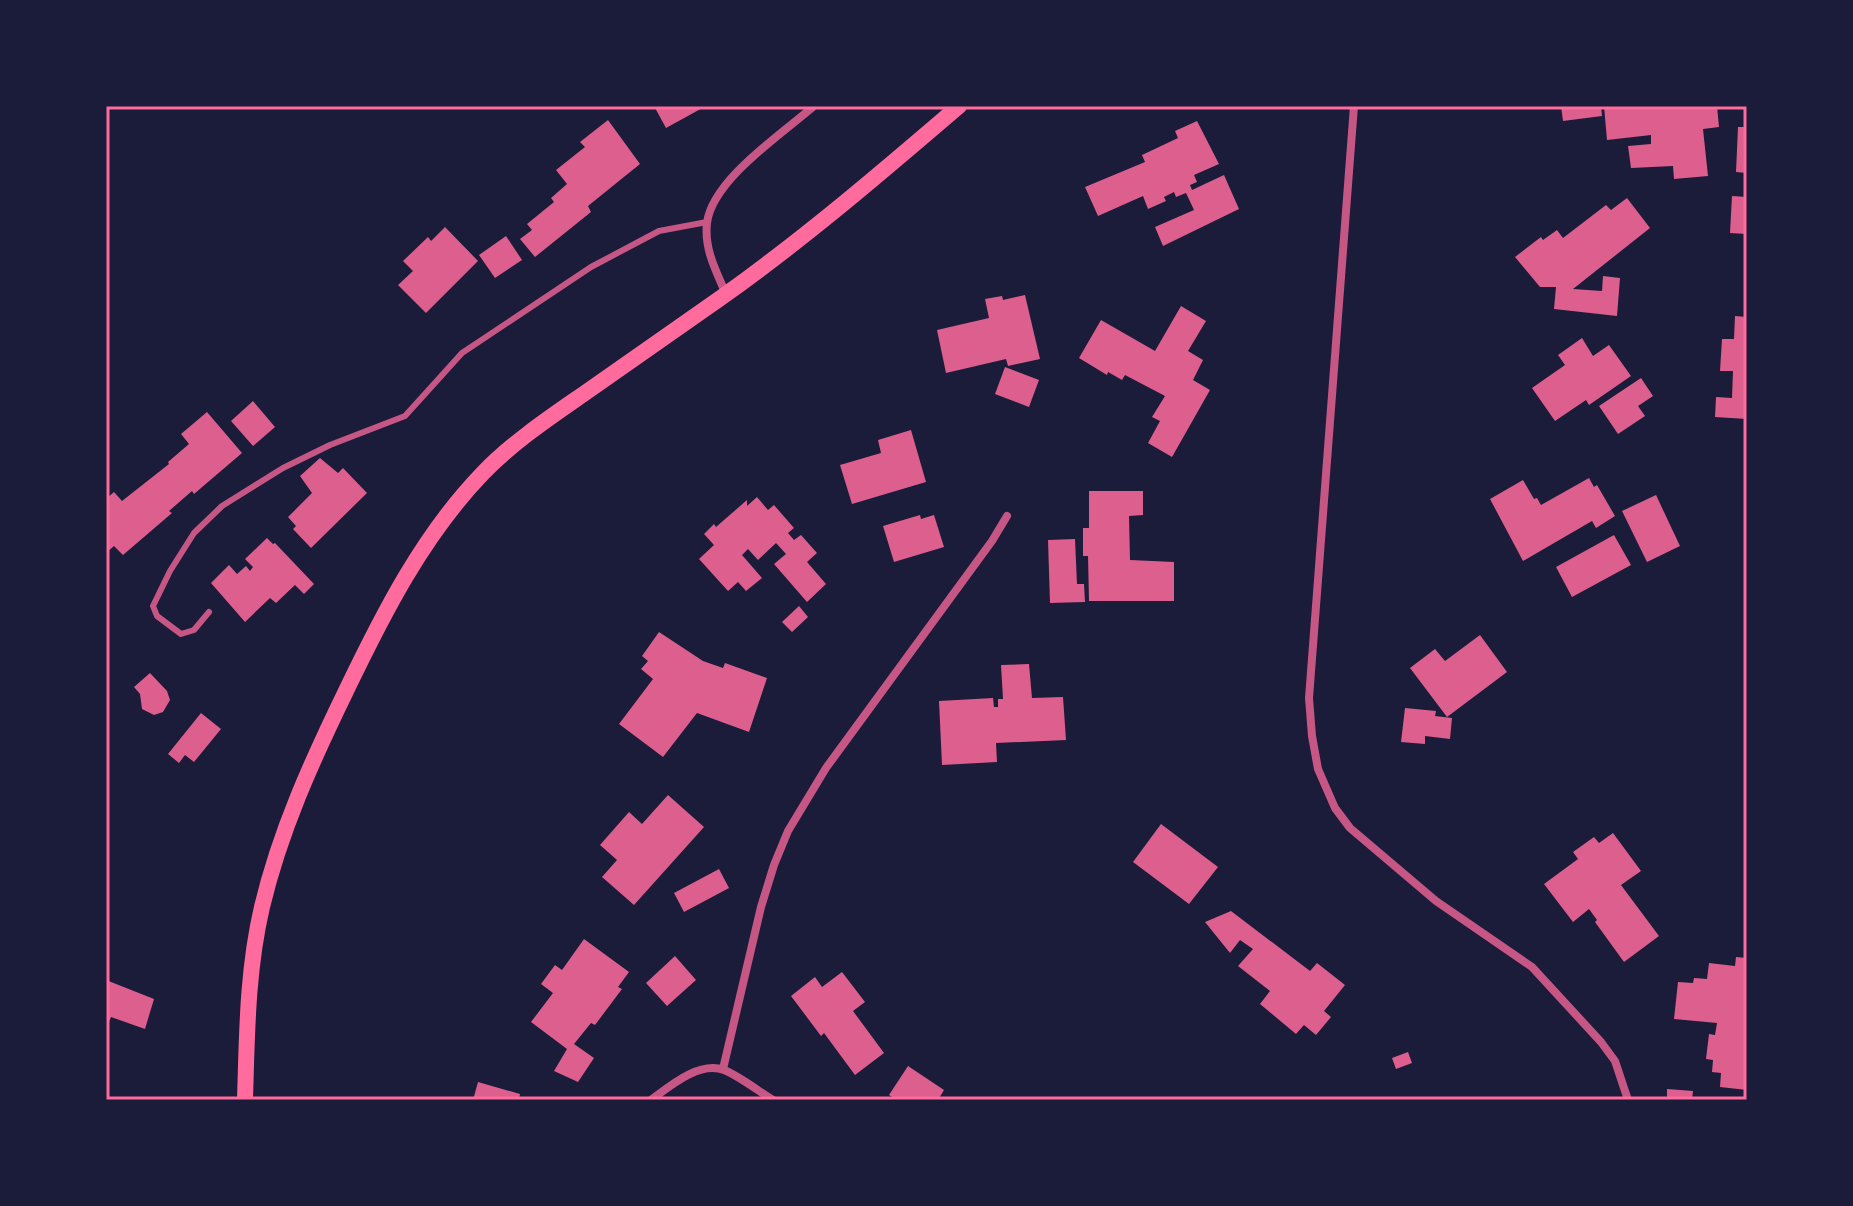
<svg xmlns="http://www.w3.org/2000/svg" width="1853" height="1206" font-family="'Roboto Serif',serif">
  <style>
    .building { fill: #dd5f8e }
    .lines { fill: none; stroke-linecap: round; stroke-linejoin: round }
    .service { stroke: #c65784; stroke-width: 6 }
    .minor { stroke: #c65784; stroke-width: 8 }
    .secondary { stroke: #ff6b9d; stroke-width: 16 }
    .neatline { fill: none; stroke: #ff6b9d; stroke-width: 3 }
  </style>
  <rect width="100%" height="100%" fill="#1b1b3a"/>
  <g class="building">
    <path d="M 654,106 L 706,106 L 666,128 Z"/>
    <path d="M 1561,106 L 1601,106 L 1602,116 L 1563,121 Z"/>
    <path d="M 1604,106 L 1717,106 L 1719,127 L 1703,129 L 1708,176 L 1674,179 L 1673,166 L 1631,168 L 1628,146 L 1651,144 L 1651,135 L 1607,140 Z"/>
    <path d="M 608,120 L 640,164 L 588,206 L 591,212 L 535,257 L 520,239 L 532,230 L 527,224 L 554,202 L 551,198 L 567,184 L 556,170 L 585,147 L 580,142 Z"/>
    <path d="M 1197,121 L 1219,164 L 1194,175 L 1197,182 L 1190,185 L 1192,190 L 1224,175 L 1239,209 L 1163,246 L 1155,227 L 1194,210 L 1186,193 L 1176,197 L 1174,192 L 1164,197 L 1166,201 L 1148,209 L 1143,196 L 1098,216 L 1085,187 L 1145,162 L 1142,155 L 1178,138 L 1175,131 Z"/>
    <path d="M 1738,127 L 1747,127 L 1747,173 L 1736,172 Z"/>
    <path d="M 1732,196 L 1747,197 L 1747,234 L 1730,233 Z"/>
    <path d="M 1627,198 L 1650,228 L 1573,289 L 1602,291 L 1603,276 L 1620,278 L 1617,316 L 1554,309 L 1556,287 L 1540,287 L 1515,257 L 1541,237 L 1543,240 L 1557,230 L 1563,238 L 1606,205 L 1611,210 Z"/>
    <path d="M 445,227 L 478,261 L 426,313 L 398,285 L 413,271 L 403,261 L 428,237 L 431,241 Z"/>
    <path d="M 506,236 L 522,260 L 495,278 L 479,255 Z"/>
    <path d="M 1025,295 L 1040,359 L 1008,366 L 1006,359 L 946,373 L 937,330 L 989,318 L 985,299 L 1002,296 L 1003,300 Z"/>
    <path d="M 1181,306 L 1206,321 L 1188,351 L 1203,360 L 1193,380 L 1210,390 L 1172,457 L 1148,443 L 1160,421 L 1152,417 L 1165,396 L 1125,375 L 1122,380 L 1108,372 L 1107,375 L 1079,358 L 1101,320 L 1155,351 Z"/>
    <path d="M 1735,316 L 1747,317 L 1747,419 L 1715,417 L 1716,397 L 1732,398 L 1733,371 L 1720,371 L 1722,339 L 1734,339 Z"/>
    <path d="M 1582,338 L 1593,356 L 1609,345 L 1631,376 L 1589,405 L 1586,400 L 1555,421 L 1532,388 L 1565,365 L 1558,355 Z"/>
    <path d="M 1005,367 L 1039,380 L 1029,407 L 995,394 Z"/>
    <path d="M 1641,378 L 1653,396 L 1638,406 L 1645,416 L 1618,434 L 1599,406 Z"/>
    <path d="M 253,401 L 275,427 L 253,446 L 231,421 Z"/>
    <path d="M 207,412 L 242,453 L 194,494 L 192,491 L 169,511 L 172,513 L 123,555 L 114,546 L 106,553 L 106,499 L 114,492 L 122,501 L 169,464 L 168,462 L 189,444 L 181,434 Z"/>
    <path d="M 911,430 L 926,482 L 852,504 L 840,465 L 881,453 L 878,440 Z"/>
    <path d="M 320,458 L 338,473 L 343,468 L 367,493 L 311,548 L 293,529 L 296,526 L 288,517 L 312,493 L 300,476 Z"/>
    <path d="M 1589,478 L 1594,487 L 1597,485 L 1615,516 L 1596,528 L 1592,521 L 1523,561 L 1490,499 L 1523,480 L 1534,499 L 1537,498 L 1541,505 Z"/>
    <path d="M 1089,491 L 1143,491 L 1143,515 L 1129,516 L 1130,560 L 1174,562 L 1174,601 L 1089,601 L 1088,556 L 1083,556 L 1083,528 L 1089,528 Z"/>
    <path d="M 1656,495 L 1680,546 L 1647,562 L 1622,511 Z"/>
    <path d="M 757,497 L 768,510 L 774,505 L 794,528 L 788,533 L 794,540 L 801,535 L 817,553 L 807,562 L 826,584 L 807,602 L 774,564 L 786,554 L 776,543 L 758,560 L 748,549 L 742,555 L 762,578 L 746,591 L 738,582 L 728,591 L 699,559 L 714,545 L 704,534 L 714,524 L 716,527 L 747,500 L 747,506 Z"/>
    <path d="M 920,515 L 921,519 L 934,515 L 944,547 L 894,562 L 883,526 Z"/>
    <path d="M 1614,535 L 1631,565 L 1572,597 L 1556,567 Z"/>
    <path d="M 267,538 L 273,544 L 275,543 L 314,584 L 304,594 L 295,585 L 276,603 L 270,598 L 245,622 L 211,583 L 229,565 L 237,574 L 246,566 L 250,571 L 253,567 L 245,559 Z"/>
    <path d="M 1075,539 L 1077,584 L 1084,584 L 1085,602 L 1050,603 L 1048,540 Z"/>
    <path d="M 799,606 L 808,617 L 792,632 L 782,622 Z"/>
    <path d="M 659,632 L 703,661 L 723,668 L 725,663 L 767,678 L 749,732 L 697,713 L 663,757 L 619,724 L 653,679 L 641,669 L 648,661 L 642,656 Z"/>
    <path d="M 1480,635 L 1507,672 L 1447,717 L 1410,668 L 1435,649 L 1445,661 Z"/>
    <path d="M 1029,664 L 1032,698 L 1063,697 L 1066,740 L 996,743 L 997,762 L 942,765 L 939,701 L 993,698 L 994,707 L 998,707 L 998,699 L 1003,699 L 1001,665 Z"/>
    <path d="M 150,673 L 167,691 L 170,700 L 163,712 L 154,715 L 142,709 L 140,694 L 134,687 Z"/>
    <path d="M 1405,708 L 1436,711 L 1435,716 L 1452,718 L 1450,739 L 1425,736 L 1425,744 L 1401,742 Z"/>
    <path d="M 201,713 L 221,729 L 194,762 L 185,755 L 179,763 L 168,754 Z"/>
    <path d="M 668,795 L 704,827 L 634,905 L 602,877 L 617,860 L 600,845 L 629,812 L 642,824 Z"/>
    <path d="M 1161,824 L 1218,867 L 1189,904 L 1133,862 Z"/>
    <path d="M 1613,833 L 1641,871 L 1621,885 L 1659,936 L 1624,962 L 1595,922 L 1597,920 L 1589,909 L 1573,922 L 1544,884 L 1578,859 L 1573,852 L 1594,837 L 1599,843 Z"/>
    <path d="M 719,869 L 729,888 L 684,912 L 674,893 Z"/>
    <path d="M 1231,911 L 1310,971 L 1317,963 L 1345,985 L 1324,1011 L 1331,1017 L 1316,1035 L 1304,1025 L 1296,1034 L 1260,1004 L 1270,991 L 1238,966 L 1253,949 L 1240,940 L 1230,953 L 1205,922 Z"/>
    <path d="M 584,939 L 629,972 L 618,987 L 622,989 L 595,1025 L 591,1023 L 574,1044 L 594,1058 L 578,1082 L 554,1071 L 567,1049 L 531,1022 L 553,993 L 541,984 L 555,965 L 562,970 Z"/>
    <path d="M 675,956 L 696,980 L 667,1006 L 646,983 Z"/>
    <path d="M 1736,957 L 1747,958 L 1747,1090 L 1720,1087 L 1721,1073 L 1712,1072 L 1713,1060 L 1706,1059 L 1709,1034 L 1715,1035 L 1717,1023 L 1674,1019 L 1678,982 L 1693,983 L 1694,978 L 1707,979 L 1709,963 L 1735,966 Z"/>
    <path d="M 842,972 L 865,1002 L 853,1011 L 884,1053 L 855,1075 L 824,1033 L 821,1036 L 791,996 L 815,977 L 822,987 Z"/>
    <path d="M 106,980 L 154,999 L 145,1029 L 111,1017 L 106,1029 Z"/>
    <path d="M 1408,1052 L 1412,1063 L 1396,1069 L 1392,1058 Z"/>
    <path d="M 908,1066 L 944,1090 L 938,1100 L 897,1100 L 889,1095 Z"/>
    <path d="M 478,1082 L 520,1094 L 519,1100 L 473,1100 Z"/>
    <path d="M 1667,1089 L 1693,1091 L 1692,1100 L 1667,1100 Z"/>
  </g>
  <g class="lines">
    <path class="service" d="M 209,612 L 194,630 L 181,634 L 157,616 L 153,606 L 170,571 L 194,533 L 222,506 L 283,468 L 330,445 L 405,416 L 462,353 L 591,267 L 659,231 L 707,222"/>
    <g class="minor">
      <path d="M 1354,106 L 1309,698 L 1312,736 L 1318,769 L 1335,808 L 1350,828 L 1436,901 L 1532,967 L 1601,1042 L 1615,1061 L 1628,1100"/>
      <path d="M 726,294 C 716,271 704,249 707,223 C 712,180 783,133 814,106"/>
      <path d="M 723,1069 L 761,907 L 774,865 L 788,831 L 826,768 L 992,541 L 1007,516"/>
      <path d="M 651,1100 C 670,1086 699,1061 724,1070 C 741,1077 758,1091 773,1100"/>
    </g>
    <path class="secondary" d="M 245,1100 C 247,1035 247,971 262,907 C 280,831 312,761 346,691 C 383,614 423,535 483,473 C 513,442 549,418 585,393 C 630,361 676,329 722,297 C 805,238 882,172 959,106"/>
  </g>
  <rect width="1853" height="1206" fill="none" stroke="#1b1b3a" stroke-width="216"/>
  <rect x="108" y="108" width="1637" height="990" class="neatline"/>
</svg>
